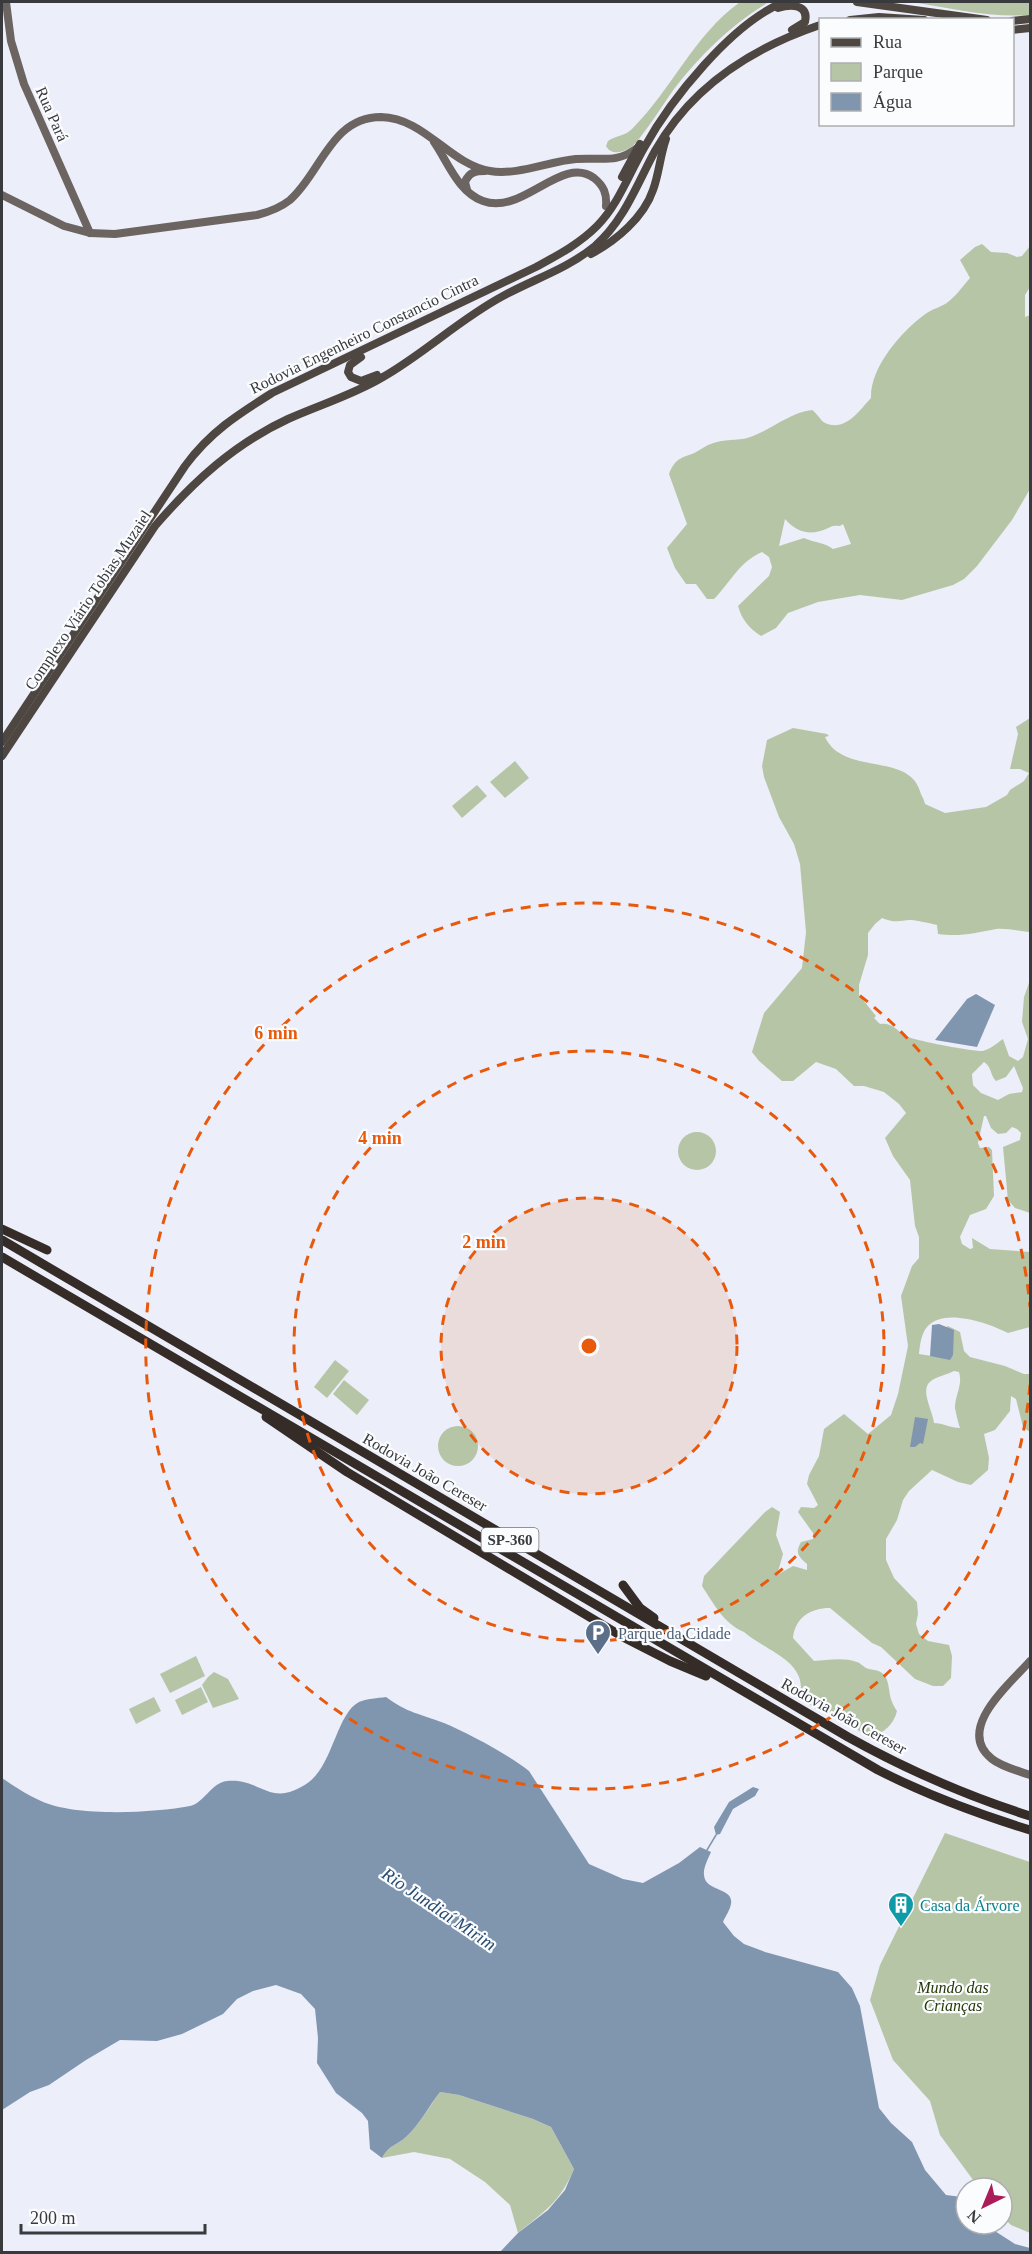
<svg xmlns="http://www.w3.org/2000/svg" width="1032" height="2254" font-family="Georgia,serif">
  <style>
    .green { fill: #b7c5a7; fill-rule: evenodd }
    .water { fill: #8096af }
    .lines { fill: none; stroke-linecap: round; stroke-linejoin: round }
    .stream { stroke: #8096af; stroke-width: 1.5 }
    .secondary { stroke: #6b6460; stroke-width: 8 }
    .primary { stroke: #4e4641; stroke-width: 8 }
    .highway { stroke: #352c27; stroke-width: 9 }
    .ring { fill: none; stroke: #e8590c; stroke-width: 3; stroke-dasharray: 10 8 }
    .labels { text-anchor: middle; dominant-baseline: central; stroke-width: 4.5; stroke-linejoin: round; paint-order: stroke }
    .shield { fill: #fbfcfe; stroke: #737478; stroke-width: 1.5 }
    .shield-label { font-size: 15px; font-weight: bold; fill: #393a3e }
    .street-label { font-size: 16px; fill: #393a3e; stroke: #fbfcfe }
    .service-label { font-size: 16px; fill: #4e5e75; stroke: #fbfcfe; text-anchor: start }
    .culture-label { font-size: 16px; fill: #0d838f; stroke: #fbfcfe; text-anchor: start }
    .park-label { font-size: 16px; font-style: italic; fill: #273908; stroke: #fbfcfe }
    .water-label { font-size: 18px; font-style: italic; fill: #284c70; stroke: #fbfcfe }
    .centre { fill: #e8590c; stroke: #fbfcfe; stroke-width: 3 }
    .ring-label { font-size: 18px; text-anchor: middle; font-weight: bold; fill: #e8590c; stroke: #fbfcfe; stroke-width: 4.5; stroke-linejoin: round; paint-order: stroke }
  </style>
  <rect width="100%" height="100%" fill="#eceefa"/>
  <g class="green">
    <path d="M 740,2 L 769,2 C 733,23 700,55 674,89 C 666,100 639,143 630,148 C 621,153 611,155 606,146 L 608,141 C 615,136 625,136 632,129 C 672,89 694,35 740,2 Z"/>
    <path d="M 911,2 L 1030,2 L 1030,15 C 991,18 949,8 911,2 Z"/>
    <path d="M 982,244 L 991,252 L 1007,253 L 1017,257 L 1022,256 L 1030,246 L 1030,287 L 1025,295 L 1025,317 L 1030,315 L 1030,489 L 1012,520 L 977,566 L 964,579 L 953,585 L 902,600 L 860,595 L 818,602 L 788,613 L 776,628 L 761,636 C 749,628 742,620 738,606 L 769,576 L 772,567 L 769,557 L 762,552 C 739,562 730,583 714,599 L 707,599 L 696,584 L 686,584 L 675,568 L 667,548 L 687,524 L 669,474 C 674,461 679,458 692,454 C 701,450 707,444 717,442 C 728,439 742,441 753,436 C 774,428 789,413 812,410 C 817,413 820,420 825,423 C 845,432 858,412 871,398 C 870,368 900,333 924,315 C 931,309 942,307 948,302 C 956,296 963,286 970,278 L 960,260 L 975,247 ZM 785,519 C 796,532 810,536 826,529 C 832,526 833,525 840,526 L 843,524 L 851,544 L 833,549 C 824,542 814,543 804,538 L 779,546 Z"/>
    <path d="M 1030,718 L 1030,932 C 1021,931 1005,928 996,929 C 974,933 961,937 938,934 L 937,925 C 929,923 920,921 912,920 C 898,920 897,924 882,918 L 875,924 L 868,933 L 868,955 L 859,985 L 859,995 L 876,1016 L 874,1018 L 880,1024 C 891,1022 897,1030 904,1035 C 909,1040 976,1052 983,1051 C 990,1049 996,1044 1003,1039 L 1009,1056 L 1018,1061 L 1023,1057 L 1028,1039 L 1022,1022 L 1024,997 L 1030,980 L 1030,1213 L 1015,1208 L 1008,1200 L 1003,1147 L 1020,1140 L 1021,1133 L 1017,1129 L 1012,1127 L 1006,1133 L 998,1134 L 991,1128 L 986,1116 L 984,1116 L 978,1143 L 980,1148 L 989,1147 L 992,1150 L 994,1196 L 986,1209 L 970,1215 L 960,1237 L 962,1244 L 970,1249 L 973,1248 L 972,1238 L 990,1249 L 1030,1252 L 1030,1327 L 1008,1333 C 989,1323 943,1307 927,1327 C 921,1334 920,1345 919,1354 L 932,1356 L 942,1330 L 948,1326 L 960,1332 L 964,1351 L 970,1357 L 1005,1366 L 1024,1374 L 1030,1374 L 1030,1432 L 1023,1427 L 1016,1399 L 1011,1396 L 1010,1411 L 995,1430 L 984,1434 L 989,1458 L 988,1470 L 971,1485 L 958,1482 L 932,1470 L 909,1491 L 903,1500 L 897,1520 L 886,1539 L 886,1560 L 894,1578 L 917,1602 L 918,1614 L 916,1624 L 919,1634 L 928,1641 L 949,1645 L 952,1656 L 951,1678 L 943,1686 L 933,1686 L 915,1679 L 881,1647 L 872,1643 L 830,1608 C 810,1608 795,1618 793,1638 L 814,1661 C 827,1660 844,1657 857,1662 C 861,1663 864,1668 869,1669 C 876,1670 884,1671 887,1680 C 891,1694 888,1697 897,1711 C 894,1724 884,1733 871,1737 C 860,1735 854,1724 842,1719 C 824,1712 814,1712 800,1695 C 808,1661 764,1650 744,1632 C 723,1623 714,1604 702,1586 L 704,1576 L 765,1512 L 772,1507 L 780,1512 L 776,1535 L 783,1554 L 777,1575 L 793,1566 L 807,1570 L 807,1564 C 798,1556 795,1553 801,1542 L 813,1539 L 813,1533 L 798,1512 L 801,1507 L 814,1508 L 818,1505 L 807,1484 L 809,1475 L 819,1456 L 824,1429 L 844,1414 L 868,1434 L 891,1415 L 898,1394 L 908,1346 L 901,1296 L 912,1266 L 919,1258 L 919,1237 L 915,1226 L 910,1180 L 893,1156 L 885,1138 L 906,1113 L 899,1104 L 884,1092 L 864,1086 L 854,1086 L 836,1069 L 816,1062 L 793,1081 L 782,1081 L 759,1061 L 752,1052 L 764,1013 L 802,968 L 806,932 L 800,864 L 794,844 L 779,817 L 764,777 L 762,766 L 767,740 L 793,728 L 827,734 L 829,736 L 825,737 C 843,776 908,752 920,791 C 921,796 924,798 925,804 L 945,813 L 986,807 L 1007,795 L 1010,790 L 1024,781 L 1029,773 L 1020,769 L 1010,769 L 1018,734 L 1016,727 ZM 984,1062 C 992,1067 990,1075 996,1081 L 1006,1077 L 1014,1066 L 1023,1088 L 1022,1092 L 1009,1094 L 998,1100 L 981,1093 L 973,1085 L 972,1074 ZM 954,1371 L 959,1372 C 963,1385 955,1395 955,1408 C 956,1414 958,1422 960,1428 C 951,1428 942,1423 934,1423 C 933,1411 919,1389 931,1381 C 937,1376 947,1375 954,1371 Z"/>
    <path d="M 515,761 L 529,778 L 505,798 L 490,782 Z"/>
    <path d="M 477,785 L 487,796 L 462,818 L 452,806 Z"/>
    <circle cx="697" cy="1151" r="19"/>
    <path d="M 335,1360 L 349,1371 L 327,1398 L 314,1387 Z"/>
    <path d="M 344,1380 L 369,1400 L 357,1415 L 333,1394 Z"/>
    <circle cx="458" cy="1446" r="20"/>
    <path d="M 196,1656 L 205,1676 L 170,1693 L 160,1674 Z"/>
    <path d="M 214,1672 L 228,1679 L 239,1699 L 213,1708 L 202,1685 L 208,1677 Z"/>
    <path d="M 201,1687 L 208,1702 L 182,1715 L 175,1700 Z"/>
    <path d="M 154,1697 L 161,1711 L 136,1724 L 129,1709 Z"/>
    <path d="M 945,1833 L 1030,1862 L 1030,2233 L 1011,2225 L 1002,2216 L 1002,2188 L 979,2188 L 940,2135 L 930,2101 L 893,2060 L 870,2000 L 880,1965 Z"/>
    <path d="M 440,2092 L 459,2095 L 533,2119 L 551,2127 L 574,2169 C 560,2202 545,2211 518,2233 L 510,2205 L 485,2182 L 450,2159 L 414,2152 L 382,2158 C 390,2144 396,2146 406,2137 C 420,2124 429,2107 440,2092 Z"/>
  </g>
  <g class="water">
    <path d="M 976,994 L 995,1005 L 977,1047 L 935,1040 L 967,999 Z"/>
    <path d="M 939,1324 L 954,1330 L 953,1355 L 950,1360 L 930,1356 L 932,1325 Z"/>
    <path d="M 915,1417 L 928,1419 L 923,1444 L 920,1443 L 915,1447 L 910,1447 Z"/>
    <path d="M 386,1697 C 407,1713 421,1714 444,1723 C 468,1733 509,1755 529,1771 L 589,1864 L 623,1879 L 643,1883 L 679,1863 L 700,1847 L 711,1852 C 708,1859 703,1868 704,1875 C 705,1892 734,1887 731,1904 C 730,1910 725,1917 723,1922 L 734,1936 L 744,1944 L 765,1952 L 838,1972 L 852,1988 L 860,2006 L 879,2108 L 891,2123 L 912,2142 L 925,2170 L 946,2195 L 962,2197 L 966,2201 L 966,2224 L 984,2224 L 1015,2244 L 1030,2248 L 1030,2252 L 500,2252 L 518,2233 L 548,2210 L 565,2190 L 574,2169 L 551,2127 L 533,2119 L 459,2095 L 440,2092 C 429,2106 420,2124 406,2137 C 396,2146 390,2144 382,2158 L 370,2149 L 368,2121 L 362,2113 L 336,2093 L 317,2063 L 318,2038 L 315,2009 L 301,1994 L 276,1985 L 253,1991 L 237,1999 L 223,2014 L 182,2034 L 157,2041 L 120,2040 L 86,2060 L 49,2085 L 30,2092 L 2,2110 L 2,1778 C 14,1786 27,1795 41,1801 C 75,1817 153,1813 190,1806 C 204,1803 211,1783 227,1781 C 261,1777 270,1810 309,1782 C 333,1764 337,1713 359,1702 C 366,1699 378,1698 386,1697 Z"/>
    <path d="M 753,1787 L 759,1789 L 755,1796 L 733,1809 L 720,1834 L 716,1835 L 714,1827 L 729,1802 Z"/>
  </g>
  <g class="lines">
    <path class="stream" d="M 707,1850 L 716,1835"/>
    <g class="secondary">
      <path d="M 6,2 L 11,41 L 24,84 L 90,233"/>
      <path d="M 434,142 C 448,162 458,192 483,201 C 522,216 562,154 594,178 C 604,186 607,194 606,206"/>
      <path d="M 467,190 L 465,182 C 469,172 476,171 485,171"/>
      <path d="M 2,195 L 64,226 L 90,233 L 115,234 L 257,215 C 269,212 280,208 290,200 C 321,173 331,117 381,117 C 425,118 449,164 490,171 C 516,176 550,161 576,159 C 600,157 617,164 637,148"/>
      <path d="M 1030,1661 C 1011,1683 954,1729 992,1759 C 1002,1767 1019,1771 1030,1775"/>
    </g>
    <g class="primary">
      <path d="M 857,2 L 987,20"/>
      <path d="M 778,8 C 791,4 809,4 805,22 L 792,30"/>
      <path d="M 850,20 L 879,17 L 924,20"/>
      <path d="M 1012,21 L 1030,19"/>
      <path d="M 1012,30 L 1030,28"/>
      <path d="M 622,177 L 640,144"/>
      <path d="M 591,254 C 616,241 644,217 653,190 C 659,174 660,156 666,139"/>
      <path d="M 361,357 L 350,365 L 348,372 L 351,377 L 361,381 L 377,375"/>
      <path d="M 2,742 L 185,466 C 210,432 237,415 272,393 L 536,267 C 558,255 579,244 597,226 C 618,205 629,174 644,148 C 671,99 732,23 784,2"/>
      <path d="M 2,756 L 155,526 C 193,482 234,444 288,419 C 319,405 353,395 383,377 C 425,353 460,319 503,296 C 534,279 567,269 595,246 C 624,221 637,184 655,151 C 691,87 752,48 820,25"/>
    </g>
    <g class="highway">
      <path d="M 2,1229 L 47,1250"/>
      <path d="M 2,1240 L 848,1737 C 909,1771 964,1795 1030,1816"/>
      <path d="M 2,1257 L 878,1770 C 927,1795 978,1814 1030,1830"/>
      <path d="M 266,1417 L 347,1472 L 623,1637 L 670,1661 L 706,1676"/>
      <path d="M 623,1585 L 640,1608 L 654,1618"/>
    </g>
  </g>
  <circle cx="589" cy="1346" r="148" fill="#e8590c" fill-opacity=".12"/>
  <g class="ring">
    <circle cx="589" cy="1346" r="148"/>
    <circle cx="589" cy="1346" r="295"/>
    <path d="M1030 1385A443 443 0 1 1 1030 1307"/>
  </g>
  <defs>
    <symbol id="parking-pin" viewBox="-11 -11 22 30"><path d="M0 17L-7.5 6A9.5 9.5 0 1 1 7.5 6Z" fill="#5c6f8a" stroke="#fbfcfe"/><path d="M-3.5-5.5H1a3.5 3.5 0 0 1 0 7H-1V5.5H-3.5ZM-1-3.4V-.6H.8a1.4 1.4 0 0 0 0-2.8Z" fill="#fff"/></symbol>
    <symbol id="building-pin" viewBox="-11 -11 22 30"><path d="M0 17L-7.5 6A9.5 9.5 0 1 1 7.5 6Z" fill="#0f9aa8" stroke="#fbfcfe"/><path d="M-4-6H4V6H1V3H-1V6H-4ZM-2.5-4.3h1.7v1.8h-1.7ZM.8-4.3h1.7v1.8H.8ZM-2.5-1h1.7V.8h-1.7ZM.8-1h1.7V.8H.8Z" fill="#fff"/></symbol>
  </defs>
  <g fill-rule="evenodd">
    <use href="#parking-pin" x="583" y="1618" width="30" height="40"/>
    <use href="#building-pin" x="886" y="1890" width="30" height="40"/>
  </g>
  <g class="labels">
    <rect class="shield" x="481.5" y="1528" width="57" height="24" rx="4.5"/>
    <g class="shield-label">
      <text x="510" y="1540">SP-360</text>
    </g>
    <g class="street-label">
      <text transform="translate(52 114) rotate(66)">Rua Pará</text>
      <text transform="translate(364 334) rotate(-26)">Rodovia Engenheiro Constancio Cintra</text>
      <text transform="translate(88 600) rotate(-56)">Complexo Viário Tobias Muzaiel</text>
      <text transform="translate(425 1472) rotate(30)">Rodovia João Cereser</text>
      <text transform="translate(844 1716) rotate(29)">Rodovia João Cereser</text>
    </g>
    <g class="service-label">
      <text x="618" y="1633">Parque da Cidade</text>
    </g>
    <g class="culture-label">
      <text x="920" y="1905">Casa da Árvore</text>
    </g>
    <g class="park-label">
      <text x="953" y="1987">Mundo das<tspan x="953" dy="18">Crianças</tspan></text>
    </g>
    <g class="water-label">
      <text transform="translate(439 1909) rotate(34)">Rio Jundiaí Mirim</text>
    </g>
  </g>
  <circle cx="589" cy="1346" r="9" class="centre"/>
  <g class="ring-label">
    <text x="276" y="1039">6 min</text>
    <text x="380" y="1144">4 min</text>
    <text x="484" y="1248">2 min</text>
  </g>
  <rect width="1032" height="2254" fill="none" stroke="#393a3e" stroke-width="6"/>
  <rect x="819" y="18" width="195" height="108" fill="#fbfcfe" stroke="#adaeb1" stroke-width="1.5"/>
  <rect x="831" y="38" width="30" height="9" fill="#4e4641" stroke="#adaeb1" stroke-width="1.5"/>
  <text x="873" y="48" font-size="18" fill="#393a3e">Rua</text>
  <rect x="831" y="63" width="30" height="18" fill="#b7c5a7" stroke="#adaeb1" stroke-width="1.5"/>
  <text x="873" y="78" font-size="18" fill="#393a3e">Parque</text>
  <rect x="831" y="93" width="30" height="18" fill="#8096af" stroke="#adaeb1" stroke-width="1.5"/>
  <text x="873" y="108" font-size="18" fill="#393a3e">Água</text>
  <g transform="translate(984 2206) rotate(223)"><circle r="28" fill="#fbfcfe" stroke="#adaeb1" stroke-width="1.5"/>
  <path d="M0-4.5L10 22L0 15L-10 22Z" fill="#ab1c58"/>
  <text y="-9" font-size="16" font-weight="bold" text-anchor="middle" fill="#393a3e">N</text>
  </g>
  <path d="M21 2224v9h184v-9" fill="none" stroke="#393a3e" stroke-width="3"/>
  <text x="30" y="2224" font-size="18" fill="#393a3e" stroke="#fbfcfe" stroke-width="4.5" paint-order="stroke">200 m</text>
</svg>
